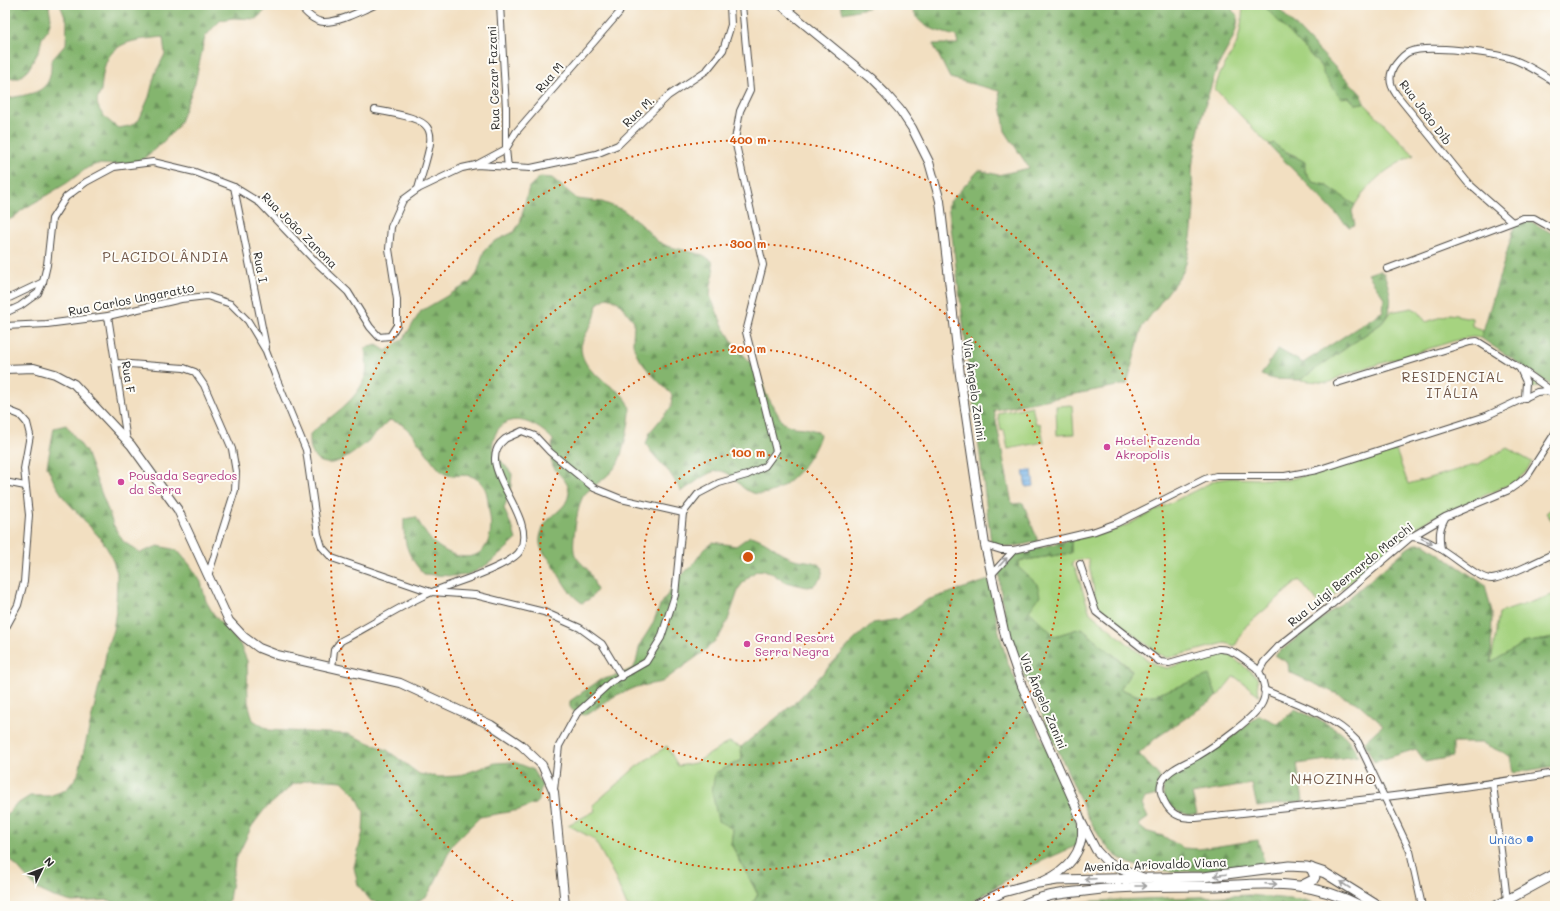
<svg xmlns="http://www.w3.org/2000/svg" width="1560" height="911" font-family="Mali,sans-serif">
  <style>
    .grass { fill: #a6d380; stroke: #687f56 }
    .forest { fill: url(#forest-firs); stroke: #58704c; fill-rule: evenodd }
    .water { fill: url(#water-rules); stroke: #506e8a }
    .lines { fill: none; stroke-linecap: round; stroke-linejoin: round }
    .street-casing { stroke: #494642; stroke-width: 8 }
    .secondary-casing { stroke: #494642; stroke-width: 10 }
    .primary-casing { stroke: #494642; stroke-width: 11 }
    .street { stroke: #fff; stroke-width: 6 }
    .secondary { stroke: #fff; stroke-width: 8 }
    .primary { stroke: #fff; stroke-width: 9 }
    .oneway { stroke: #a0a0a0 }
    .ring { fill: none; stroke: #d5540f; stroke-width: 2; stroke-dasharray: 2 4 }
    .hotel-dot { fill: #d1479c; stroke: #fdfcf7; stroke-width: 1.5 }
    .shop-dot { fill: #3f7fe0; stroke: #fdfcf7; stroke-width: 1.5 }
    .labels { text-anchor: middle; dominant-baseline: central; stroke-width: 4; stroke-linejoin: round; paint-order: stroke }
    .street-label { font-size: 12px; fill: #2b2b2b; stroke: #fdfcf7 }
    .hotel-label { font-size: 12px; fill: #b23c85; stroke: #fdfcf7; text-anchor: start }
    .shop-label { font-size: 12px; fill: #366cbe; stroke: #fdfcf7; text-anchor: end }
    .quarter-label { font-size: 14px; letter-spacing: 1px; fill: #73594a; stroke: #fdfcf7 }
    .centre { fill: #d5540f; stroke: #fdfcf7; stroke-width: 2 }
    .ring-label { font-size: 12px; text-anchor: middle; font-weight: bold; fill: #d5540f; stroke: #fdfcf7; stroke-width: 4; stroke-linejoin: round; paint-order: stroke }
  </style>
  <defs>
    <pattern id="forest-firs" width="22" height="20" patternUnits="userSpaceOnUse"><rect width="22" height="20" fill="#84b56e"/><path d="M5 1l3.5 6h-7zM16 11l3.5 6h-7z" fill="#6c935b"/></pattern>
    <pattern id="water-rules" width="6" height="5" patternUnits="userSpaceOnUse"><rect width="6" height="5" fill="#75b2e8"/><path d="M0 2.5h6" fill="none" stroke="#6091bc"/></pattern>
  </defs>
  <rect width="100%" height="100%" fill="#fdfcf7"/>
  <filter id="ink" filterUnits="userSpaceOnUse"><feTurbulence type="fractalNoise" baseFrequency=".025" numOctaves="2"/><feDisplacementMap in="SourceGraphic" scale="8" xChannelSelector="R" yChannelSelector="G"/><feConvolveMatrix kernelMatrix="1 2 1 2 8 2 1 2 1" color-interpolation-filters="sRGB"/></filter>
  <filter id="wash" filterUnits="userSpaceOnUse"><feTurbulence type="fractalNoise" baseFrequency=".012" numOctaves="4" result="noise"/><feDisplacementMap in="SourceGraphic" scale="16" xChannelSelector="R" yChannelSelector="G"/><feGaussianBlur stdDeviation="0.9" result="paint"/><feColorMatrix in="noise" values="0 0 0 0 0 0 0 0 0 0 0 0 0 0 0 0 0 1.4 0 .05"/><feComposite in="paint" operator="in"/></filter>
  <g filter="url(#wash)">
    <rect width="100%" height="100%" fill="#f2dfc1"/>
    <g class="grass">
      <path d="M 1243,5 L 1265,5 L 1355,104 L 1364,103 L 1414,155 C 1389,167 1369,181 1355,205 L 1326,185 L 1312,182 L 1296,156 L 1280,149 L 1274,143 L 1269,145 L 1215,89 C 1220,69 1228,62 1236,45 C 1241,32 1242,18 1243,5 Z"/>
      <path d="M 1412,308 L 1418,311 L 1426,322 L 1450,314 L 1472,318 L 1472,326 L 1484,330 L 1481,338 L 1473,337 L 1460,339 L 1341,376 L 1328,383 L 1300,380 L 1382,323 L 1390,312 Z"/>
      <path d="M 1528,377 L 1539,386 L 1530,389 Z"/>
      <path d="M 1072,405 L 1074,434 L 1057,435 L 1056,406 Z"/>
      <path d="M 1032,406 L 1036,424 L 1040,423 L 1044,442 L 1008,449 L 1004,430 L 1001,431 L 998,413 Z"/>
      <path d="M 1507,448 L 1532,462 L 1525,473 L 1513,483 L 1430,519 L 1414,529 L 1321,606 L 1299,580 L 1246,626 L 1235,646 L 1225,643 L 1167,658 L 1159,654 L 1101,609 L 1096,601 L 1088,559 L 1073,561 L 1072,565 L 1076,570 L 1090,613 L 1149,661 L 1158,666 L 1167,668 L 1223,652 L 1227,653 L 1255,675 L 1257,678 L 1259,695 L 1234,676 L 1217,697 L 1208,676 L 1155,695 L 1139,696 L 1120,689 L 1132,670 L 1081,628 L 1055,636 L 1028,611 L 1018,567 L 1019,561 L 1071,553 L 1071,540 L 1110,532 L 1129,524 L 1216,480 L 1230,478 L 1287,480 L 1396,450 L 1408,484 L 1478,464 Z"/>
      <path d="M 1555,506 L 1555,525 L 1546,513 Z"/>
      <path d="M 1555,558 L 1555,576 L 1548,561 Z"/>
      <path d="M 1555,594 L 1555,638 L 1523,643 L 1491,663 L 1499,613 Z"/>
      <path d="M 729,742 L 741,747 L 742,760 L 715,773 L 733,829 L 731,844 L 758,895 L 751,906 L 627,906 L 614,875 L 594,839 L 568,825 L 595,811 L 593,805 L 636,767 L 667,746 L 678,766 L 695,763 Z"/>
    </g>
    <g class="forest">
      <path d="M 5,5 L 51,5 L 49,7 L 51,18 L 48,30 L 42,38 L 39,51 L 28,70 L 19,78 L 5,78 Z"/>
      <path d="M 60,5 L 271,5 L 256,19 L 233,18 L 221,20 L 212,29 L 205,37 L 195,83 L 178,127 L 162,143 L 143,159 L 132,163 L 120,165 L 97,164 L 87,168 L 67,183 L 22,210 L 13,218 L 5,221 L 5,99 C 32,93 53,95 51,61 L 66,44 L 67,21 ZM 163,37 L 165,54 L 155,74 L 149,97 L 139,120 L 130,126 L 118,128 C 110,122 98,113 97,102 C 97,99 100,94 101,90 C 103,75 103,59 116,49 C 128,39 148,39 163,37 Z"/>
      <path d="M 841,5 L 871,5 L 867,8 L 843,13 Z"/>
      <path d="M 912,5 L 1233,5 L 1232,10 L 1238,16 C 1237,41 1222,53 1215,74 C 1206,100 1192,149 1192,175 C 1192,186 1194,196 1194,206 C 1193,228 1190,251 1183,272 L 1142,327 L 1127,384 L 994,410 L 1012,504 L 1023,503 L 1038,541 C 1022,545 1007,550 991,542 L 948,204 L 979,170 L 998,175 L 1029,168 L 1005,131 L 999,91 L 950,78 L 933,44 L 958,44 L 956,36 C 937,31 915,27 912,5 Z"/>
      <path d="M 1275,5 L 1362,95 L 1364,103 L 1355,104 L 1349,97 L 1341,98 L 1323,74 L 1323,68 L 1264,6 Z"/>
      <path d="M 1274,143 C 1282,152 1294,155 1305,162 L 1305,172 L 1312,182 L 1326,185 L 1355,205 L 1352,211 L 1355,225 L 1349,227 L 1269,145 Z"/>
      <path d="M 540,177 L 552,178 L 577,199 L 602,202 L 623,210 L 640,223 L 657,241 L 667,246 L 703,255 L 712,261 L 714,273 L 711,285 L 710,296 L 723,326 L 734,344 L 759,372 L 766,394 L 783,423 L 793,427 L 805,428 L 817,431 L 820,435 C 813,460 778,506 748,491 C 738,486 733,473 721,471 C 708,469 693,486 681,491 L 670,473 L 652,453 L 646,444 L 650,432 L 671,407 L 672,395 C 660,382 635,361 633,343 C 633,335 634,328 634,321 L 618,302 L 608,297 L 597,304 C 596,309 596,314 594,319 C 591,327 580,341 581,349 C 584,381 631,388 630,411 C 630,422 622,458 616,466 C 607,479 594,484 584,495 C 578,502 572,540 574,551 C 575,559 583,564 588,570 C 592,576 594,583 597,590 L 591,598 L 582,603 C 565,591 562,578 551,562 C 549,558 544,554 542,550 C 538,543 540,533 544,526 C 551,513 567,510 569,493 C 570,481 556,474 552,464 C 550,458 552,447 553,440 C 540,425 511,409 497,431 C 495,435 492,442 493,446 C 495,457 506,465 512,474 L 511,486 L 504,509 L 513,529 L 516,540 C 500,554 480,575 458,576 C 447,576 435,575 424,574 C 408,557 403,543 404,519 L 416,517 C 421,526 427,537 435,544 C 470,571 498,553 489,511 C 488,504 488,493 484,487 C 470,465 453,483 441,471 C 429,459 415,433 401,424 C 398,422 393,422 390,420 C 375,434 339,475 318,460 C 309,453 310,444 310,434 C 330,416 360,400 366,373 C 368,367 365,355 365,348 L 377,345 L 386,351 L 404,338 L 421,311 L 471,282 L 477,274 L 484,251 L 493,242 L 514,232 L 520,223 L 529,187 Z"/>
      <path d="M 1523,222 L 1532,222 L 1555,235 L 1555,388 L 1481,338 L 1515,225 Z"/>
      <path d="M 1380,270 L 1382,273 L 1384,273 C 1390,293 1396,304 1382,323 L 1300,380 L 1273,379 L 1261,375 L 1278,349 L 1303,363 L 1383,311 L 1384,298 L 1368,274 Z"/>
      <path d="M 66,425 L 86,452 L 113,524 L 123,541 L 140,553 L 158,546 L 177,550 L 190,565 L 201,582 L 206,601 L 214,615 L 240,644 L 247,661 L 248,702 L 253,720 L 269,730 L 348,734 L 387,750 L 419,774 L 439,777 L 458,776 L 495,763 L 514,762 L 532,769 L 542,785 L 537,803 L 519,810 L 480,817 L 452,845 L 436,880 L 427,896 L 409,906 L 389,905 L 371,901 L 358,885 L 354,867 L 363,832 L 364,812 L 356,795 L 342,781 L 312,779 L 294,784 L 264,810 L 252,826 L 235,861 L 229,900 L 223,906 L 122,906 L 109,900 L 72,902 L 54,897 L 37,889 L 11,860 L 5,846 L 5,817 L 14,806 L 30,796 L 49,796 L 66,790 L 78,775 L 104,666 L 107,647 L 113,630 L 116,611 L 117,573 L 111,555 L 102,540 L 64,498 L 54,482 L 47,466 L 54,428 Z"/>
      <path d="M 750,536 C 766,539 777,552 791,558 C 802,562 814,559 823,568 L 821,578 L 813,586 L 807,587 L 785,582 L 770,572 L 764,570 L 756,571 L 746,579 L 739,588 L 728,620 L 719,637 L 702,653 L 662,682 L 636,687 L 612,697 L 590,713 L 584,715 L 574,712 L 570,707 L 570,701 L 600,680 L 619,675 L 633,668 L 636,663 L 640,644 L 652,625 L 660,606 L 677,580 L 694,563 L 704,549 L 713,542 L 736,546 Z"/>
      <path d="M 1071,540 L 1071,553 L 1019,561 L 1018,567 L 1037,584 L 1040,596 L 1029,611 L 1055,636 L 1081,628 L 1132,671 L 1120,689 L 1139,696 L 1155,695 L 1209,675 L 1217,697 L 1156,738 L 1139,754 L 1160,777 L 1156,788 L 1157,795 L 1145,798 L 1142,805 L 1148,818 L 1138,825 L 1145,831 L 1163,836 L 1183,848 L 1199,849 L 1258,840 L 1265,865 C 1224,868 1149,882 1115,855 C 1103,845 1095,829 1087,815 C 1073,784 1059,752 1045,721 C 1023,674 1002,626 999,573 L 1016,553 Z"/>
      <path d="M 1416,544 L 1425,544 L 1485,585 L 1492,613 L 1491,663 L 1523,643 L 1555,638 L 1555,766 L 1513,773 L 1510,756 L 1482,743 L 1452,743 L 1452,757 L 1425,762 L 1416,749 L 1374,762 L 1364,742 L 1383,725 L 1359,704 L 1289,672 L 1288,663 L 1275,655 L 1350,597 L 1409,547 Z"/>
      <path d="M 989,580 L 999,632 L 1007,661 L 1072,805 L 1080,836 L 1078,845 L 1022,870 L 966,906 L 751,906 L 758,894 L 731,844 L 733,829 L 718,821 L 712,792 L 715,773 L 742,760 L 741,747 L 798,700 L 854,640 L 873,623 L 899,619 L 927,600 Z"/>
      <path d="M 1295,709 C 1321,722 1346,727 1358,756 L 1297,764 L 1303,801 L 1257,807 L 1252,784 L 1192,794 L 1197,814 C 1175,818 1153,796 1168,777 C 1201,758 1230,741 1259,715 L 1278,724 Z"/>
      <path d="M 1249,895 L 1300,900 L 1324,906 L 1053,906 L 1092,901 Z"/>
    </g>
    <path class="water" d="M 1032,470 L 1034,486 L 1026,487 L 1023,471 Z"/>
  </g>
  <g filter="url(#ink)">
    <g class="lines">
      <defs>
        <g id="street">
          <path d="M 299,5 C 305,12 314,22 324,22 C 341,22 360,11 375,5"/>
          <path d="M 375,110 C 445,122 435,127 418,189"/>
          <path d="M 476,165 L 506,149 L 506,108 L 500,5"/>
          <path d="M 508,168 L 506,149 L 516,132 L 619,13 L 622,5"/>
          <path d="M 234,187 L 266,347"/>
          <path d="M 1511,221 L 1468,183 L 1396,94 C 1389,84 1388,74 1396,64 C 1400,59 1404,54 1409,52 C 1426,44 1493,53 1512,59 C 1527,64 1541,74 1555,82"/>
          <path d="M 1387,269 L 1523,218 L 1534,218 L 1555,230"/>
          <path d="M 5,300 L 43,282"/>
          <path d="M 5,313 L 20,306 L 38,293 L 43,282 L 47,265 L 52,219 L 66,197 L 86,182 L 114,167 L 153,162 L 195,172 L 234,187 L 260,203 L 315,261 L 348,292 L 370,327 L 379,337 L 390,336 L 397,325 L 397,300 L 389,249 L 391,227 L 403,200 L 418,189 L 462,168 L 476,165 L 531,168 L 596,154 L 618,145 L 668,96 L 707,70 L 723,50 L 731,25 L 730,5"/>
          <path d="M 108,316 L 127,441"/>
          <path d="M 5,326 L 47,324 L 108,316 L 181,299 L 207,296 L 231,304 L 248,321 L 266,351 L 277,380 L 306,450 L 318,534 L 322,547 L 332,558 L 431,592 L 475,595 L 544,612 L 580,628 L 602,644 L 622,677"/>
          <path d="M 116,363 L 184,368 L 195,372 L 204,385 L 232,449 L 236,472 L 235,490 L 208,576"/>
          <path d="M 1520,369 L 1526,382 L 1525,398"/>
          <path d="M 1337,383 L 1470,342 L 1477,341 L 1518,367 L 1552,391"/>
          <path d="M 5,409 L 20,415 L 27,423 L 30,435 L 24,469 L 29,515 L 24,582 L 18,605 L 5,629"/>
          <path d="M 5,482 L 25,486"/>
          <path d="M 1411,537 C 1439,538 1474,580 1492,579 C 1508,577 1539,560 1555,553"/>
          <path d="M 985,545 L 1001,550 L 1014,550 L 1095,531 L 1117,523 L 1205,479 L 1216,476 L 1285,476 L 1317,470 L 1486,416 L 1537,392 L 1546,391 L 1555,394"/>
          <path d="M 1441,549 C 1439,536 1439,529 1445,518"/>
          <path d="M 1080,564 L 1096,612 L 1160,662 L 1169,663 L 1218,649 C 1233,648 1243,659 1255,667 C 1261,672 1262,678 1264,686 C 1265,690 1265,697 1263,701 C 1258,716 1213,747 1198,756 C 1187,763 1170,768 1163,780 C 1157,788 1162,798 1167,806 C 1174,817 1184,818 1196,818 C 1316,805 1436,793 1555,773"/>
          <path d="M 992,574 L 1014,550"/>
          <path d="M 332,668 L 334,650 L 341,641 C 368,627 394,610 421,597 C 439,588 459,582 478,575 C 488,571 515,560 520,551 C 539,514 470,466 505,439 C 510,436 517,434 522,431 L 535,436 L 550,452 L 594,488 L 621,499 L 683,513"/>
          <path d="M 1259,671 L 1264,662 L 1279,646 L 1330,606 L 1411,537 L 1445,517 L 1509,490 L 1519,483 L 1528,475 L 1555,433"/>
          <path d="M 1264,690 C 1296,703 1334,716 1358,742 L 1410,851 L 1422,906"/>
          <path d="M 1493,784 L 1507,900"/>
          <path d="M 554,790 L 559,746 L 577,713 L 611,682 L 646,662 L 661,638 L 675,595 L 683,513 L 698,494 L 719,483 L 747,475 L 765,466 L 776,451 L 746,332 L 763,265 L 735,140 L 740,111 L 750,90 L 742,5"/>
        </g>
        <g id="secondary">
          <path d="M 781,5 L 870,78 L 885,93 L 900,110 L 912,128 L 929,162 L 940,201 L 960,375 L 985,545 L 1006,640 L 1022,686 L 1074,802 L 1082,823 L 1096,850 L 1106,861 L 1113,865 L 1144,878"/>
          <path d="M 5,369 L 34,368 L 55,374 L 74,384 L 131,445 L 178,510 L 229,621 L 244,637 L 259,648 L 277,655 L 400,683 L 491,725 L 521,745 L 542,765 L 554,792 L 565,906"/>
          <path d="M 1044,881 C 1067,871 1084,852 1082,826"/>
        </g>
        <g id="primary">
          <path d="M 1301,886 L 1313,880 L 1315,877 L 1311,868"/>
          <path d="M 975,906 L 1003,892 L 1032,884 L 1057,880 L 1203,877 L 1289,866 L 1307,867 L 1325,873 L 1378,906"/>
          <path d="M 1021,906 C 1040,895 1064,893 1085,891 C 1128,886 1170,886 1213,886 C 1241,885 1269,882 1298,886 C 1320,889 1341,896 1361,906"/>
          <path d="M 1496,906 L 1555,874"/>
        </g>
      </defs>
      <use href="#street" class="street-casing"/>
      <use href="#secondary" class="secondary-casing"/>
      <use href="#primary" class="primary-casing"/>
      <use href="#street" class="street"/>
      <use href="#secondary" class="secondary"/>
      <use href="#primary" class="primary"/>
    </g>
    <defs><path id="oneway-shaft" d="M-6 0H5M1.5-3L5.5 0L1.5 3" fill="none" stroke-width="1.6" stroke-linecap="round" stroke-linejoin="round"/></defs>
    <g class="oneway">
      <use href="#oneway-shaft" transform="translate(1427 541) rotate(24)"/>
      <use href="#oneway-shaft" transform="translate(1003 562) rotate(-47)"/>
      <use href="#oneway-shaft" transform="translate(1220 875) rotate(173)"/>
      <use href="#oneway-shaft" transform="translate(1090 879) rotate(178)"/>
      <use href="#oneway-shaft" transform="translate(1271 884) rotate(2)"/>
      <use href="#oneway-shaft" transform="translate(1345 885) rotate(-147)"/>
      <use href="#oneway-shaft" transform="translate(1141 886)"/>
    </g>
  </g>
  <g class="ring">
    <circle cx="748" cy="557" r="104"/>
    <circle cx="748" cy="557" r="208"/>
    <circle cx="748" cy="557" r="313"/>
    <path d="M518 905A417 417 0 1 1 978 905"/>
  </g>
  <g class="hotel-dot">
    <circle cx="1107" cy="447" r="4"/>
    <circle cx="121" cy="482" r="4"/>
    <circle cx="747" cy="644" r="4"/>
  </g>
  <circle class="shop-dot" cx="1530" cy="839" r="4"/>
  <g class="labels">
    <g class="street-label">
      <text transform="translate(549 77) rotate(-49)">Rua M</text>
      <text transform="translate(493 78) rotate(-92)">Rua Cezar Fazani</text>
      <text transform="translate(638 111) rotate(-44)">Rua M.</text>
      <text transform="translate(1426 112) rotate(53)">Rua João Dib</text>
      <text transform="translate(300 230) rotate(45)">Rua João Zanona</text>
      <text transform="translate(261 267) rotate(79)">Rua I</text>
      <text transform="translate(131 299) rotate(-11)">Rua Carlos Ungaratto</text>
      <text transform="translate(129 377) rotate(81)">Rua F</text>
      <text transform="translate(975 390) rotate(82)">Via Ângelo Zanini</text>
      <text transform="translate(1350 574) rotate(-39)">Rua Luigi Bernardo Marchi</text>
      <text transform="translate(1044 701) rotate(67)">Via Ângelo Zanini</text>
      <text transform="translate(1155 864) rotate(-2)">Avenida Ariovaldo Viana</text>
    </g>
    <g class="hotel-label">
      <text x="1115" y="440">Hotel Fazenda<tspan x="1115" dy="14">Akropolis</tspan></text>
      <text x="129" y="475">Pousada Segredos<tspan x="129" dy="14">da Serra</tspan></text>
      <text x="755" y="637">Grand Resort<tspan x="755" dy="14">Serra Negra</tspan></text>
    </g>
    <g class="shop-label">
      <text x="1522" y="839">União</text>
    </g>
    <g class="quarter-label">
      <text x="166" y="256">PLACIDOLÂNDIA</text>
      <text x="1453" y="376">RESIDENCIAL<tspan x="1453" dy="16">ITÁLIA</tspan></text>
      <text x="1334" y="778">NHOZINHO</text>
    </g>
  </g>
  <circle cx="748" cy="557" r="6" class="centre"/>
  <g class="ring-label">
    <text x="748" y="144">400 m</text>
    <text x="748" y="248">300 m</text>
    <text x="748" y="353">200 m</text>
    <text x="748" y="457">100 m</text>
  </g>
  <rect width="1560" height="911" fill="none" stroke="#fdfcf7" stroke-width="20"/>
  <g transform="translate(42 869) rotate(47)" stroke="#fdfcf7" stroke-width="3" paint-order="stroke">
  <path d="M0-3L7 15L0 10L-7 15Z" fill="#2b2b2b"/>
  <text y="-6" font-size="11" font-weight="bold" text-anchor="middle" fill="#2b2b2b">N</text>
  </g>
</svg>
